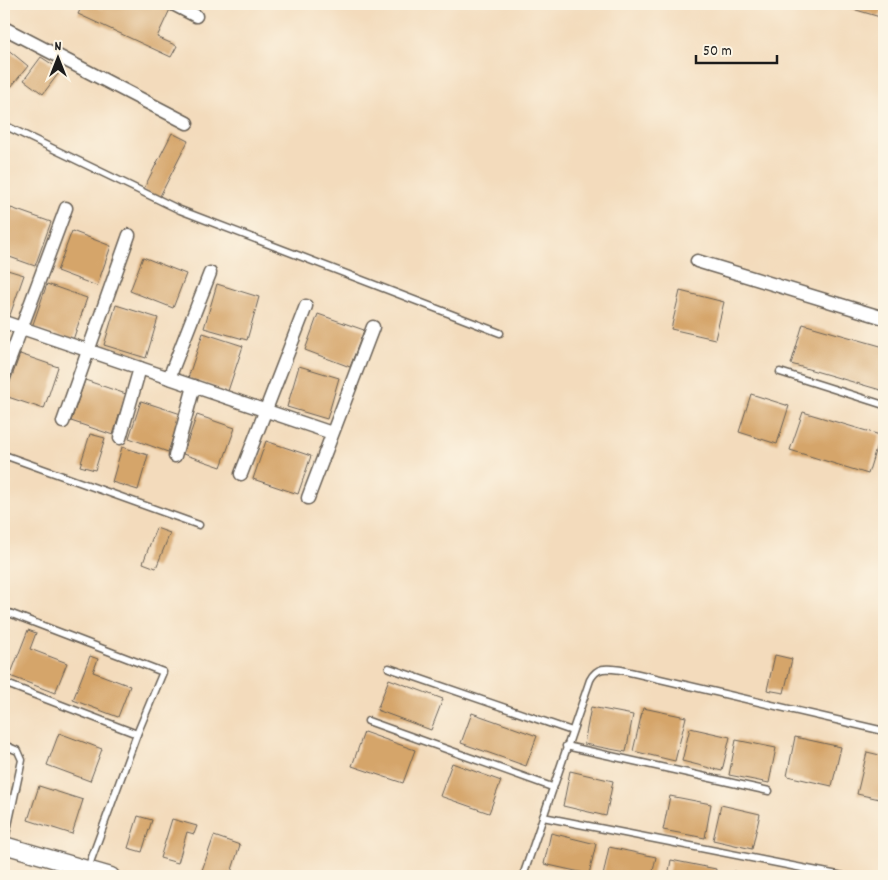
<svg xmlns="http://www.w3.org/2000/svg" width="888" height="880" font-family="Dekko,sans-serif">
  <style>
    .building { fill: #d5a56b }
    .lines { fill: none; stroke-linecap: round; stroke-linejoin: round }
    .service-casing { stroke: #675f54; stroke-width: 9 }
    .minor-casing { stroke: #675f54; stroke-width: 15 }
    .tertiary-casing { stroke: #675f54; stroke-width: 19 }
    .service { stroke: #fff; stroke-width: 6 }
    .minor { stroke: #fff; stroke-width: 12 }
    .tertiary { stroke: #fff; stroke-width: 16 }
  </style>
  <rect width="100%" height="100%" fill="#fcf5e5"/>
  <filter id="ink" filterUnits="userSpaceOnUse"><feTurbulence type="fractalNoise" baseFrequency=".02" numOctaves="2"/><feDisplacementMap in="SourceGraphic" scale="10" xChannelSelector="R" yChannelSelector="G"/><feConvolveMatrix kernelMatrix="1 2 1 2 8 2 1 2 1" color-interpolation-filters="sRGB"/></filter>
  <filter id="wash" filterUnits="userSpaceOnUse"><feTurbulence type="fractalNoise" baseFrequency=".0096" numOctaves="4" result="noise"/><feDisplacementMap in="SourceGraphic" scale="20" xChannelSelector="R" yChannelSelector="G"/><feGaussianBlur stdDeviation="1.12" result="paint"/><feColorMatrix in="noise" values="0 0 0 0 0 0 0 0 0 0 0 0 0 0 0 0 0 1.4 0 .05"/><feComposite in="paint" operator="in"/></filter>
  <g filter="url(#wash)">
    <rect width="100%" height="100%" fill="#f3dbbc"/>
    <g id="blocks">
      <g class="building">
        <path d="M 83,4 L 91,4 L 101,9 L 104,4 L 172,5 L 157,37 L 177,46 L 171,57 L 78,14 Z"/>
        <path d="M 836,4 L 884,4 L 880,17 Z"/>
        <path d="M 6,48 L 28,66 L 11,87 L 4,81 L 4,51 Z"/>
        <path d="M 41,57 L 61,70 L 43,94 L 24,80 Z"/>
        <path d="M 172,133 L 188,141 L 159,198 L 143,190 Z"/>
        <path d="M 11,208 L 51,222 L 35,266 L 4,255 L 4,228 Z"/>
        <path d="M 72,231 L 111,246 L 97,286 L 57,271 Z"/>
        <path d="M 143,257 L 186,274 L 173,308 L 130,291 Z"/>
        <path d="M 4,269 L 24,275 L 9,318 L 4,317 Z"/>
        <path d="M 47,284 L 87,298 L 73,340 L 32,327 Z"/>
        <path d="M 217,284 L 259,297 L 247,340 L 204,328 Z"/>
        <path d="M 680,291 L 724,302 L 715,339 L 671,329 Z"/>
        <path d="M 116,305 L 158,318 L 146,358 L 104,345 Z"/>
        <path d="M 318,314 L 364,330 L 350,367 L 305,350 Z"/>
        <path d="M 803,324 L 884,347 L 884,391 L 791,364 Z"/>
        <path d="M 203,333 L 243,346 L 228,391 L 188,378 Z"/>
        <path d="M 20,354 L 58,367 L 44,409 L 5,396 Z"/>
        <path d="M 299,366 L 339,378 L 327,419 L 287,407 Z"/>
        <path d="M 85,380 L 126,394 L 113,435 L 71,421 Z"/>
        <path d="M 751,394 L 789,406 L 777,444 L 739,432 Z"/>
        <path d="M 141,401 L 181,414 L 168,452 L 129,438 Z"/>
        <path d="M 803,412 L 880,435 L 868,474 L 790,450 Z"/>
        <path d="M 197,415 L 235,428 L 221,467 L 183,454 Z"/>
        <path d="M 90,434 L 105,438 L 95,470 L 80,466 Z"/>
        <path d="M 266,441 L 311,456 L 298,494 L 253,479 Z"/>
        <path d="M 122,447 L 148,455 L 138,490 L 112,482 Z"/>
        <path d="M 156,528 L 170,533 L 156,568 L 143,563 Z"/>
        <path d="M 28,630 L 36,633 L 30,649 L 67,663 L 55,693 L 10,676 Z"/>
        <path d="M 4,633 L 9,635 L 4,648 Z"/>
        <path d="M 775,655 L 792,659 L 784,693 L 767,690 Z"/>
        <path d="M 90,656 L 98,659 L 93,672 L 130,686 L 118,717 L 73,700 Z"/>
        <path d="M 389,679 L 443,699 L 431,730 L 377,710 Z"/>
        <path d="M 591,707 L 633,715 L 626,752 L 584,744 Z"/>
        <path d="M 643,708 L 686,717 L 675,761 L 633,751 Z"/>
        <path d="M 472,713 L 537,736 L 526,766 L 461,743 Z"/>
        <path d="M 690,728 L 730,737 L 722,771 L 682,761 Z"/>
        <path d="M 364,732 L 415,750 L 403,783 L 352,766 Z"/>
        <path d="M 59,733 L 102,749 L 90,781 L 47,765 Z"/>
        <path d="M 795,737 L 841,747 L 832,786 L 787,776 Z"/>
        <path d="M 736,740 L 776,748 L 769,783 L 729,775 Z"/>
        <path d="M 867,752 L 884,756 L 884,800 L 857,794 Z"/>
        <path d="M 452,763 L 501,781 L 489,813 L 440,796 Z"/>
        <path d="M 570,771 L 613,781 L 606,816 L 563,806 Z"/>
        <path d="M 39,786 L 83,800 L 72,834 L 28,820 Z"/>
        <path d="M 670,796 L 711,804 L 705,838 L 663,830 Z"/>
        <path d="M 721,805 L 760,814 L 752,849 L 713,840 Z"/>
        <path d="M 138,816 L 152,820 L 142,852 L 128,848 Z"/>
        <path d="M 172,819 L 197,826 L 194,834 L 187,832 L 178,863 L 160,858 Z"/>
        <path d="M 551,833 L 596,844 L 589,874 L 544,864 Z"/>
        <path d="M 214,836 L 240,845 L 230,876 L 200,876 Z"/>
        <path d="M 609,847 L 656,857 L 652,876 L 603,876 Z"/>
        <path d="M 671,860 L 716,869 L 715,876 L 668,876 Z"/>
        <path d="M 733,871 L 757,875 L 757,876 L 733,876 Z"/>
      </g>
    </g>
  </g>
  <g filter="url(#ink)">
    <use href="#blocks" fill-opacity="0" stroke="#675f54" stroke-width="1"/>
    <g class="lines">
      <defs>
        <g id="service">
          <path d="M 4,125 L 180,210 L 500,333"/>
          <path d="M 780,372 L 884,405"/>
          <path d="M 4,455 L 199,525"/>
          <path d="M 4,611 L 163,672 L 137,734 L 88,868"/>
          <path d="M 389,668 L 572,731"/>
          <path d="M 4,683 L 137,734"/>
          <path d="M 368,721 L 552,787"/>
          <path d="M 4,745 L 18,751 L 22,760 L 4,844"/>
          <path d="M 566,746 L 769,791"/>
          <path d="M 543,817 L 843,876"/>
          <path d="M 523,876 L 590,680 C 597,666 607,668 621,670 L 884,731"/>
        </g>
        <g id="minor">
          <path d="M 173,4 L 196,16"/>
          <path d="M 4,28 L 187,123"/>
          <path d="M 697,261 L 884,318"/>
          <path d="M 4,322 L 332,433"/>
          <path d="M 4,375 L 66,208"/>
          <path d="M 169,378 L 210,273"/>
          <path d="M 63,422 L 129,235"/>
          <path d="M 120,438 L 140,368"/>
          <path d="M 175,456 L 194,386"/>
          <path d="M 241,474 L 306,306"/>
          <path d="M 308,498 L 373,327"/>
        </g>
        <path id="tertiary" d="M 4,845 L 111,876"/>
      </defs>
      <use href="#service" class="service-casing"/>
      <use href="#minor" class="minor-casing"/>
      <use href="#tertiary" class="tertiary-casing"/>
      <use href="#service" class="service"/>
      <use href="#minor" class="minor"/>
      <use href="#tertiary" class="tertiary"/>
    </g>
  </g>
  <rect width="888" height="880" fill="none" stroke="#fcf5e5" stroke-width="20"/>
  <g transform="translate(58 58)" stroke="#fcf5e5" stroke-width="4" paint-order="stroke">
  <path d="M0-4L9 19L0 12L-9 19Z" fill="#1c1c1c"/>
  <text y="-8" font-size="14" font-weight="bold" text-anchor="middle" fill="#1c1c1c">N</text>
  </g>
  <path d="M696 55v8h81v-8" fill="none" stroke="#1c1c1c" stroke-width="2.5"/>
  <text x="703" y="55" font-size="15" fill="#1c1c1c" stroke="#fcf5e5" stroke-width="4" paint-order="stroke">50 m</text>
</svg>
